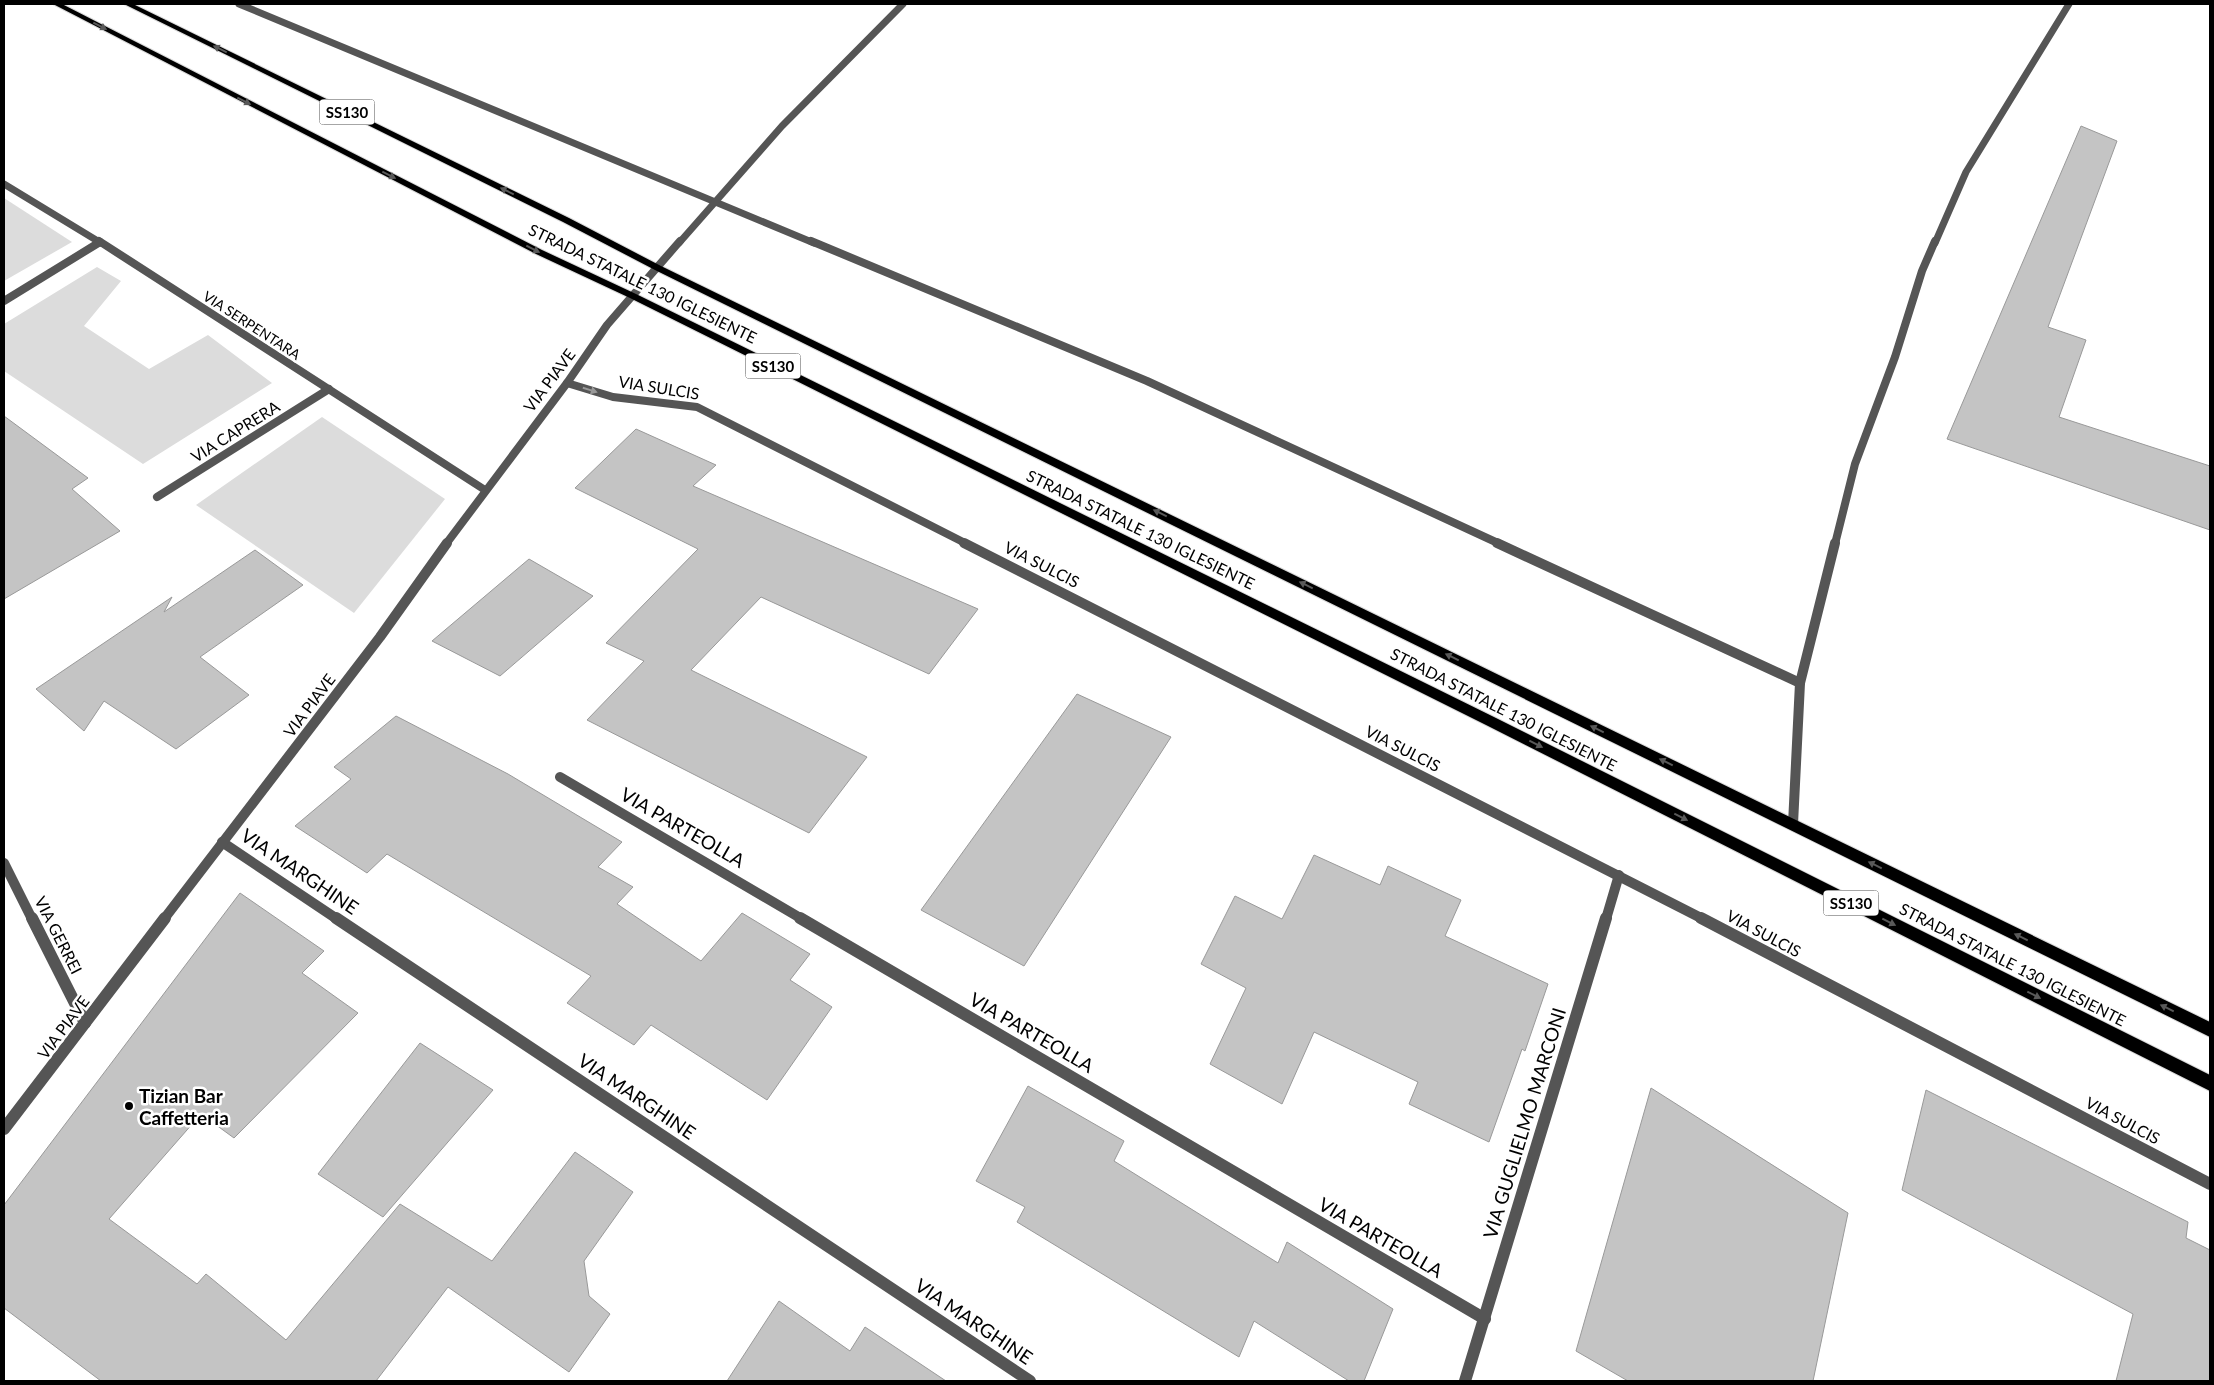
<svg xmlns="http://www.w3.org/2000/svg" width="2214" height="1385" font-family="Lato,sans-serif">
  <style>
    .green { fill: #dcdcdc }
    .building { fill: #c4c4c4; stroke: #999 }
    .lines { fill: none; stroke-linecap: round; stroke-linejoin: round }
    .primary-casing { stroke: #dbdbdb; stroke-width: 2 }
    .lane-far2 { stroke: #555; stroke-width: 7 }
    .lane-far1 { stroke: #555; stroke-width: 8 }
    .lane { stroke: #555; stroke-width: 10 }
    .street-far3 { stroke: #555; stroke-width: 7 }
    .street-far2 { stroke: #555; stroke-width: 8 }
    .street-far1 { stroke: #555; stroke-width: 10 }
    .street { stroke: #555; stroke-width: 12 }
    .primary { fill: #000; fill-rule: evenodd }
    .oneway { fill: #595959 }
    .oneway2 { fill: #999 }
    .poi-dot { fill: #000; stroke: #fff; stroke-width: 2 }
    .labels { text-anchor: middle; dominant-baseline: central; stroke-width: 5; stroke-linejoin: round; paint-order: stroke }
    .far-street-label { font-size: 14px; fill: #000; stroke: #fff }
    .shield { fill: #fff; stroke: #4c4c4c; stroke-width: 1 }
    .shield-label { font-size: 15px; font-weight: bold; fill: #000 }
    .street-label { font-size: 16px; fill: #000; stroke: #fff }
    .near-street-label { font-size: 19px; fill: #000; stroke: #fff }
    .near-poi-label { font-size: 19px; font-weight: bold; fill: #000; stroke: #fff; text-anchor: start }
  </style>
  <rect width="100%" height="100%" fill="#fff"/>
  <g class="green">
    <path d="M 4,198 L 72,242 L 4,281 Z"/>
    <path d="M 97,267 L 121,281 L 84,326 L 149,369 L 208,335 L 272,383 L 143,464 L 4,371 L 4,324 Z"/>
    <path d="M 322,417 L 445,499 L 354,613 L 196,505 Z"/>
  </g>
  <g class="building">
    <path d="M 2081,126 L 2117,141 L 2048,327 L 2086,340 L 2059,417 L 2210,466 L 2210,530 L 1947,439 Z"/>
    <path d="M 4,416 L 88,478 L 72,489 L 120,531 L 4,599 Z"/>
    <path d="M 636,429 L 716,465 L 693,486 L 978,609 L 929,674 L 761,597 L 691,670 L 867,757 L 809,833 L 587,720 L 644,661 L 606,643 L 698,549 L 575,488 Z"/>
    <path d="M 255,550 L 303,585 L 200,657 L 249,695 L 176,749 L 104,701 L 84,731 L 36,689 L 172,597 L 164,612 Z"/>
    <path d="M 529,559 L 593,596 L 500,676 L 432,641 Z"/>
    <path d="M 1077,694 L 1171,737 L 1024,966 L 921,910 Z"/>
    <path d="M 396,716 L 508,774 L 622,842 L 598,867 L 633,887 L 617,904 L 701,961 L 742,913 L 810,954 L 790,980 L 832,1007 L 767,1100 L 651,1025 L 634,1045 L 567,1003 L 591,976 L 387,854 L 367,873 L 295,826 L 351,779 L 334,767 Z"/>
    <path d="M 1314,855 L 1380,885 L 1388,866 L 1461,900 L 1445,936 L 1548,984 L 1525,1051 L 1522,1049 L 1489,1142 L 1409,1104 L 1418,1082 L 1314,1032 L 1282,1104 L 1210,1064 L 1246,988 L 1201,964 L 1235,896 L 1282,919 Z"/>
    <path d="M 240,893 L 324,951 L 302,973 L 358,1013 L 234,1138 L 201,1114 L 109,1219 L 197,1284 L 206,1274 L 286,1340 L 400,1204 L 492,1261 L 575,1152 L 633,1192 L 584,1261 L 589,1296 L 610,1314 L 569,1372 L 448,1287 L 376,1381 L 101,1381 L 4,1308 L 4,1205 Z"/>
    <path d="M 420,1043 L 493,1090 L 383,1217 L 318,1174 Z"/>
    <path d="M 1028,1086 L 1124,1141 L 1114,1161 L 1278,1263 L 1287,1242 L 1393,1309 L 1364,1381 L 1349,1381 L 1254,1321 L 1239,1357 L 1017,1222 L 1025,1207 L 976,1181 Z"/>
    <path d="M 1651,1088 L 1848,1213 L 1813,1381 L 1628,1381 L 1576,1351 Z"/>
    <path d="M 1926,1090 L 2188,1222 L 2186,1238 L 2210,1250 L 2210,1381 L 2116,1381 L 2133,1314 L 1902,1190 Z"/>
    <path d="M 779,1301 L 850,1351 L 865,1327 L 946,1381 L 727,1381 Z"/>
  </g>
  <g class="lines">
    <defs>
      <g id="primary">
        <path d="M 53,4 L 62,4 L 542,250 L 636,294 L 1496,718 L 2210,1075 L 2210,1091 L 1488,726 L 630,298 L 536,254 Z"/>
        <path d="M 124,4 L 133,4 L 569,218 L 661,266 L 2210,1022 L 2210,1037 L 655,270 L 563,222 Z"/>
      </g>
    </defs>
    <use href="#primary" class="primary-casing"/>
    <path class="lane-far2" d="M 239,4 L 814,243"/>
    <path class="lane-far1" d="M 811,241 L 1147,381 L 1500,544"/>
    <path class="lane" d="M 1497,543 L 1800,683"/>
    <g class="street-far3">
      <path d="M 4,184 L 101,243"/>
      <path d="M 679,243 L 782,126 L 903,4"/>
      <path d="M 1935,243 L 1966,172 L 2069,4"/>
    </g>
    <g class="street-far2">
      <path d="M 99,241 L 485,490"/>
      <path d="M 4,301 L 100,242"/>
      <path d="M 567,383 L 613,397 L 697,407 L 967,544"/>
      <path d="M 157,497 L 329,389"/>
      <path d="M 446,544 L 567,383 L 607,325 L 680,241"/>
      <path d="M 1835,544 L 1855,464 L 1895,357 L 1922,271 L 1935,241"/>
    </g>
    <g class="street-far1">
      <path d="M 964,543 L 1703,919"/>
      <path d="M 560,777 L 802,919"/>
      <path d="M 1793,824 L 1800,683 L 1835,543"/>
      <path d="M 222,842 L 337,919"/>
      <path d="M 4,863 L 32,919"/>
      <path d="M 164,919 L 380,637 L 447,543"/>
      <path d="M 1606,919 L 1619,875"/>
    </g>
    <g class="street">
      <path d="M 32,918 L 85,1023"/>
      <path d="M 336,918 L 1030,1381"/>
      <path d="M 800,918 L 1485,1319"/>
      <path d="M 1701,918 L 2210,1184"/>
      <path d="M 4,1129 L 165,918"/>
      <path d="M 1465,1381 L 1606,918"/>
    </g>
    <use href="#primary" class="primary"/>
  </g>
  <defs><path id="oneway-solid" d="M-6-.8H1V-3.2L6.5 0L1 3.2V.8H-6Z" transform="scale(1.25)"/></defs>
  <g class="oneway">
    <use href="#oneway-solid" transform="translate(100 26) rotate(27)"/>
    <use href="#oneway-solid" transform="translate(220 49) rotate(-154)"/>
    <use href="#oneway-solid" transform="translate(244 101) rotate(27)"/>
    <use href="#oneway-solid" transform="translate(389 175) rotate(27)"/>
    <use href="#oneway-solid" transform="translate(507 191) rotate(-154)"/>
    <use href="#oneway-solid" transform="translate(533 249) rotate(27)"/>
    <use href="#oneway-solid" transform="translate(1160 513) rotate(-154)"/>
    <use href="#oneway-solid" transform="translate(1306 585) rotate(-154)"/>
    <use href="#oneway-solid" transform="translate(1452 657) rotate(-154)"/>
    <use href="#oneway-solid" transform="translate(1597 729) rotate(-154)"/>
    <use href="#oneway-solid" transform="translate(1536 744) rotate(27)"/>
    <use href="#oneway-solid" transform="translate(1666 762) rotate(-154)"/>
    <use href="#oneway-solid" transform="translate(1681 817) rotate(27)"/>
    <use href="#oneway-solid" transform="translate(1875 865) rotate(-154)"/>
    <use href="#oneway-solid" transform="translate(1889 922) rotate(27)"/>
    <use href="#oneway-solid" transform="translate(2021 937) rotate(-154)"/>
    <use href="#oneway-solid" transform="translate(2034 995) rotate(27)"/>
    <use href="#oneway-solid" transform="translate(2167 1008) rotate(-154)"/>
  </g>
  <use class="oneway2" href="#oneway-solid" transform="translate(590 390) rotate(17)"/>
  <circle class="poi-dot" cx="129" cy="1106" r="5"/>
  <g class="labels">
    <g class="far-street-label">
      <text transform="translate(252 325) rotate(33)">VIA SERPENTARA</text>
    </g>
    <g class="shield">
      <rect x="319.5" y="99.5" width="55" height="25" rx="4"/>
      <rect x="745.5" y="353.5" width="55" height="25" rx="4"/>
      <rect x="1823.5" y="890.5" width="55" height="25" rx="4"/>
    </g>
    <g class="shield-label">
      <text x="347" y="112">SS130</text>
      <text x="773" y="366">SS130</text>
      <text x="1851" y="903">SS130</text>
    </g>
    <g class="street-label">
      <text transform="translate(643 283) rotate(26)">STRADA STATALE 130 IGLESIENTE</text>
      <text transform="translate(549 380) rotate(-53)">VIA PIAVE</text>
      <text transform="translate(659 387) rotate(9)">VIA SULCIS</text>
      <text transform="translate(235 431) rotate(-32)">VIA CAPRERA</text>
      <text transform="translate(1141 529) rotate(26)">STRADA STATALE 130 IGLESIENTE</text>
      <text transform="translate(1042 564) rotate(27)">VIA SULCIS</text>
      <text transform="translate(309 705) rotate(-53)">VIA PIAVE</text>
      <text transform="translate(1504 709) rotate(27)">STRADA STATALE 130 IGLESIENTE</text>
      <text transform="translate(1403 748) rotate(27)">VIA SULCIS</text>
      <text transform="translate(1764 933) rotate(28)">VIA SULCIS</text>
      <text transform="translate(59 935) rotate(63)">VIA GERREI</text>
      <text transform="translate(2013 964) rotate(27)">STRADA STATALE 130 IGLESIENTE</text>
      <text transform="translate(63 1027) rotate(-53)">VIA PIAVE</text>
      <text transform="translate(2123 1120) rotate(28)">VIA SULCIS</text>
    </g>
    <g class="near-street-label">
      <text transform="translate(683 827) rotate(30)">VIA PARTEOLLA</text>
      <text transform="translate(300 871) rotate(34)">VIA MARGHINE</text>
      <text transform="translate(1032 1032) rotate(30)">VIA PARTEOLLA</text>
      <text transform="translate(637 1096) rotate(34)">VIA MARGHINE</text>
      <text transform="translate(1524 1123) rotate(-73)">VIA GUGLIELMO MARCONI</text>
      <text transform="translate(1381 1237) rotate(30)">VIA PARTEOLLA</text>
      <text transform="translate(974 1321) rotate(34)">VIA MARGHINE</text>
    </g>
    <g class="near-poi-label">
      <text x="139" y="1095">Tizian Bar<tspan x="139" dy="22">Caffetteria</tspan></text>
    </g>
  </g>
  <rect width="2214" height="1385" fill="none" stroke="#000000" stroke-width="10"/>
</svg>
